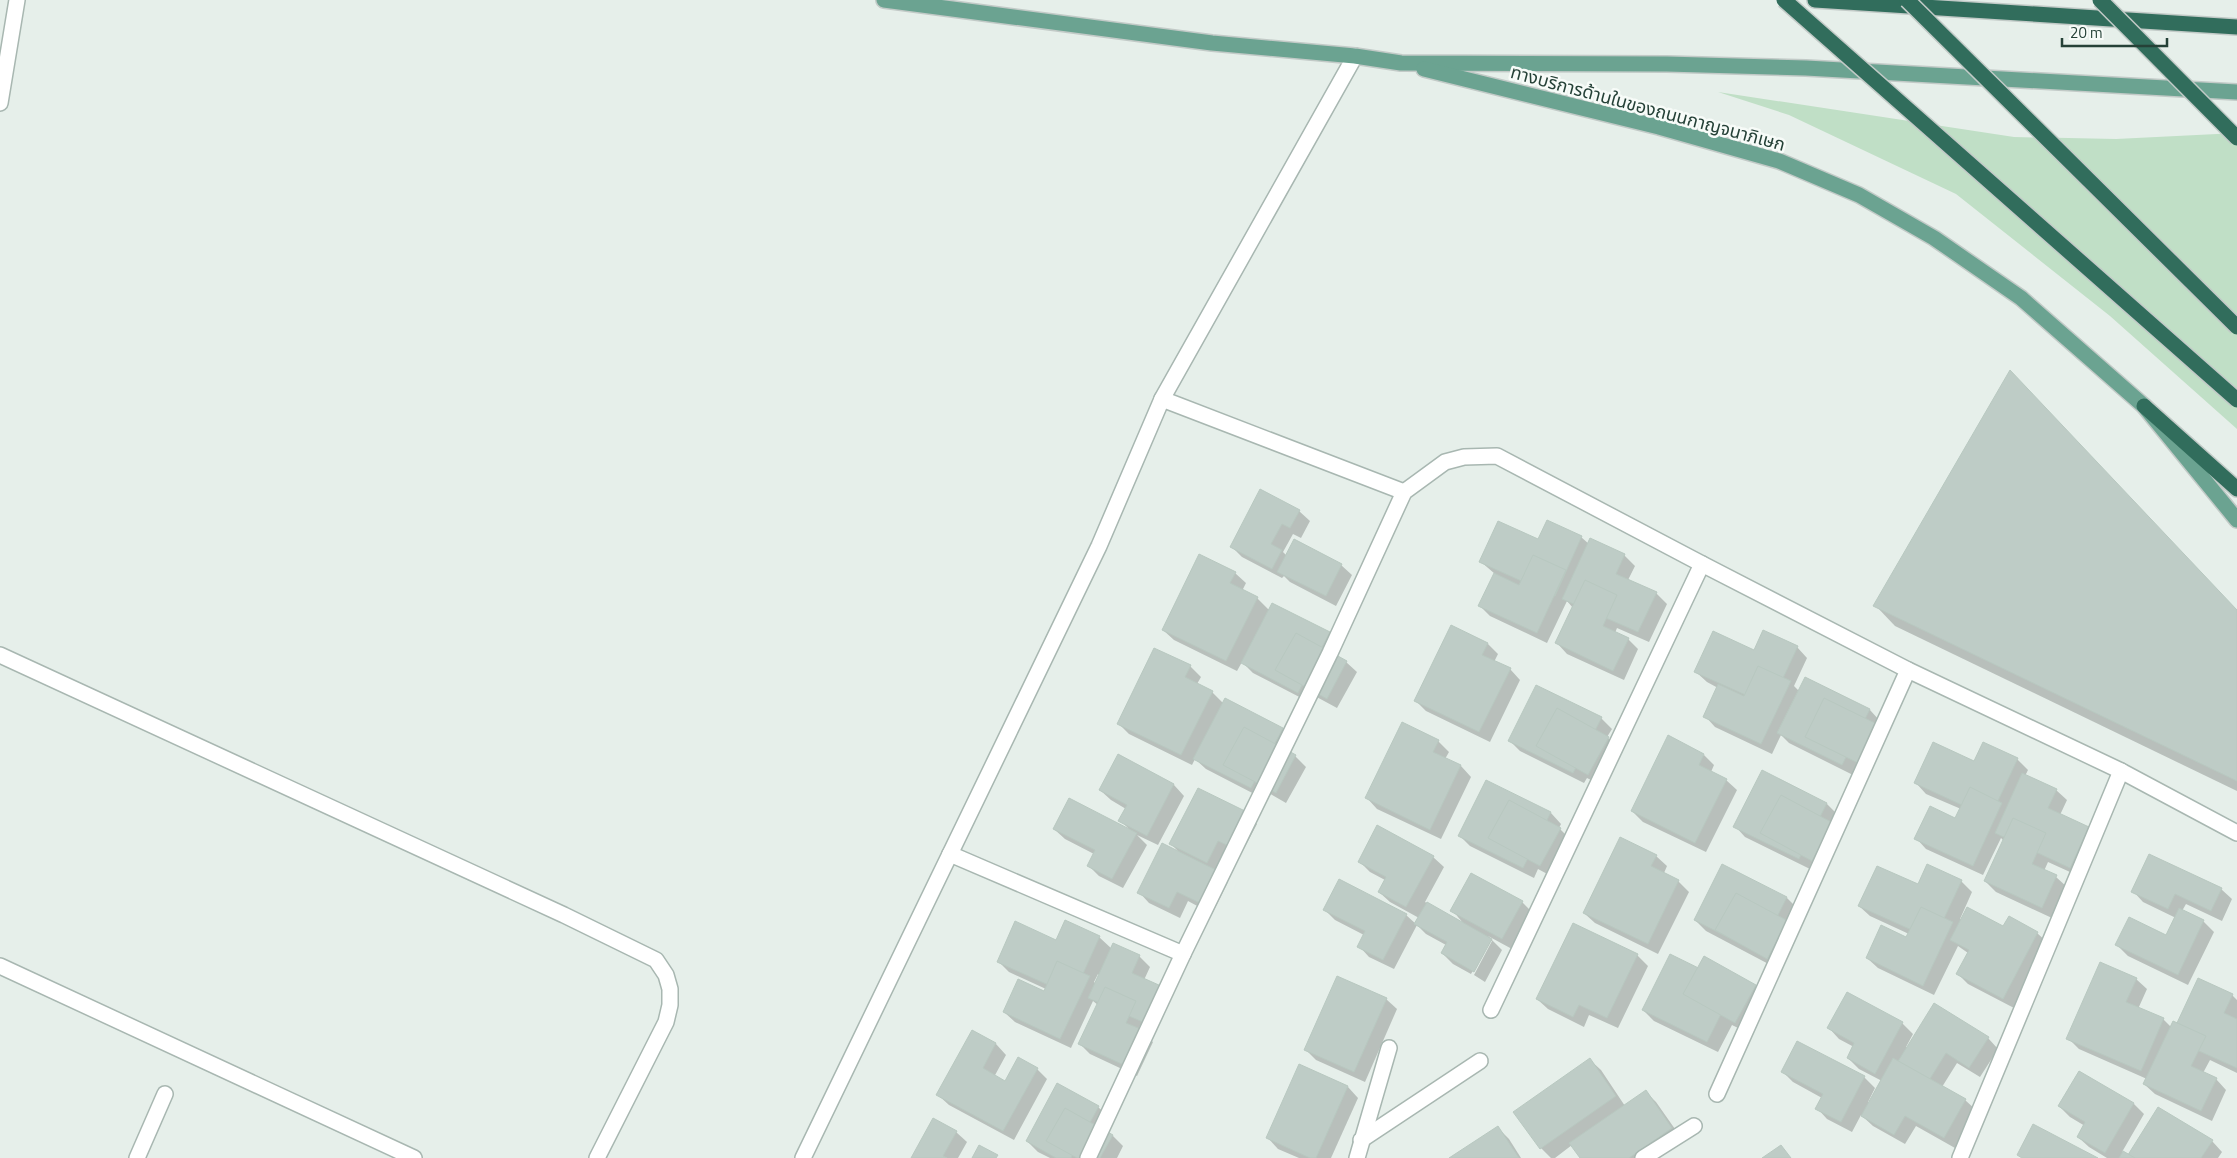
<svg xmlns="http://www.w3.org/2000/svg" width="2237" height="1158" font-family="'Titillium Web','Noto Sans Thai',sans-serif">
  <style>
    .green { fill: #c0dfc6 }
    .shadow { fill: #0003; fill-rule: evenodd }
    .building { fill: #beccc6; stroke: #b8c8c0 }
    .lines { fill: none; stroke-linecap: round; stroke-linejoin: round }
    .minor-casing { stroke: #a8b7b1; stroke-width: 18 }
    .major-casing { stroke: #c2cac7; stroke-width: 18 }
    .highway-casing { stroke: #c2cac7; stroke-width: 18 }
    .minor { stroke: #fff; stroke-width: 15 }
    .major { stroke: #6ba391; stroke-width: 15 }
    .highway { stroke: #316d5c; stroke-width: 15 }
    .highway-bridge-casing { stroke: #c2cac7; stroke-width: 18; stroke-linecap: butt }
    .highway-bridge { stroke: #316d5c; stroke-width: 15 }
    .labels { text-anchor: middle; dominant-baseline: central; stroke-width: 5; stroke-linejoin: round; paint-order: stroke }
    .street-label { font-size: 18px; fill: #254137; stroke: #f7fbf8 }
  </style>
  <rect width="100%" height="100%" fill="#e6efea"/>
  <path class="green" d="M 1718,92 L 2014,137 L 2116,139 L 2237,133 L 2237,429 L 2110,316 L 1956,194 L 1789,115 Z"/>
  <g class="shadow">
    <path d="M 1299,511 L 1310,521 L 1301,538 L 1293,534 L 1283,552 L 1287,556 L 1341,565 L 1352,575 L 1336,606 L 1290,582 L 1284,576 L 1282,578 L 1242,557 L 1232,547 Z"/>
    <path d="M 1581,537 L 1589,544 L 1624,555 L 1635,566 L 1628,580 L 1656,593 L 1667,604 L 1649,642 L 1617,628 L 1615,633 L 1628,639 L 1638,649 L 1624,680 L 1567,654 L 1557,643 L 1573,608 L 1567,601 L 1547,643 L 1490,616 L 1480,606 L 1495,574 L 1480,561 L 1539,541 Z"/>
    <path d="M 1235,573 L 1246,583 L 1242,591 L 1257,598 L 1269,610 L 1329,633 L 1340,644 L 1334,655 L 1346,662 L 1357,672 L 1337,708 L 1313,695 L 1309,702 L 1253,673 L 1242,662 L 1237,671 L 1174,640 L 1163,630 Z"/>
    <path d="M 1875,605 L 2237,611 L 2237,791 L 1895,626 Z"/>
    <path d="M 1452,627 L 1488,644 L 1498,654 L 1494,662 L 1510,669 L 1520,680 L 1490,742 L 1426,711 L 1416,701 Z"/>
    <path d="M 1797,647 L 1807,658 L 1794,686 L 1799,691 L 1806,678 L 1870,710 L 1880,721 L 1877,727 L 1887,736 L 1869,773 L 1853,775 L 1789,743 L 1781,735 L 1772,754 L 1715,727 L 1705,716 L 1718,688 L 1707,682 L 1696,672 L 1755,652 Z"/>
    <path d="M 1190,666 L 1201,677 L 1197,684 L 1212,692 L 1223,703 L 1282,729 L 1292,739 L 1286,751 L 1295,756 L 1306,767 L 1286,803 L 1265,791 L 1262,798 L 1206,769 L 1195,759 L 1192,765 L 1129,734 L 1118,723 Z"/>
    <path d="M 1601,718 L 1612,729 L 1607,737 L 1618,748 L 1599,784 L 1587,778 L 1584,783 L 1520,751 L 1510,741 Z"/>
    <path d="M 1403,724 L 1438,741 L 1449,752 L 1445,759 L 1461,766 L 1471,777 L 1441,839 L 1377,809 L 1367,798 Z"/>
    <path d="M 1119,755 L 1174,785 L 1184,796 L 1158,845 L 1137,835 L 1147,845 L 1123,888 L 1099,876 L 1088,865 L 1094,854 L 1065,839 L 1054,829 L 1130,830 L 1120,820 L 1126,809 L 1111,800 L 1100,790 Z"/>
    <path d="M 1704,755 L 1714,765 L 1711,772 L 1726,780 L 1737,790 L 1706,852 L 1643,822 L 1632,811 Z"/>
    <path d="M 2017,759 L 2028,770 L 2025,776 L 2056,790 L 2067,800 L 2060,815 L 2088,828 L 2099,838 L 2081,877 L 2048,862 L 2044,871 L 2056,877 L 2067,887 L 2052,918 L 1996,892 L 1985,881 L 2004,841 L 2001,838 L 1983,875 L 1926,849 L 1916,838 L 1956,819 L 1961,809 L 1926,794 L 1916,783 L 1975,763 Z"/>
    <path d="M 1762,772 L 1827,804 L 1837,814 L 1832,824 L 1843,834 L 1823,870 L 1812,865 L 1810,869 L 1745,837 L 1735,826 Z"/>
    <path d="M 1486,781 L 1551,813 L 1561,824 L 1559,828 L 1571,840 L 1551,876 L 1538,869 L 1534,878 L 1470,846 L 1459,835 Z"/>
    <path d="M 1246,813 L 1257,824 L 1240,856 L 1229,851 L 1218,872 L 1228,882 L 1212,914 L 1188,901 L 1180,918 L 1149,903 L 1139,892 L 1180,853 L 1171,844 Z"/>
    <path d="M 1656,856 L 1667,866 L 1664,873 L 1678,881 L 1689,892 L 1658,954 L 1595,923 L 1584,913 Z"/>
    <path d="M 1433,857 L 1444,867 L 1425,902 L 1464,924 L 1452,910 L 1522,902 L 1533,913 L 1512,949 L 1488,936 L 1502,950 L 1485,982 L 1474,975 L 1492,941 L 1489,941 L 1471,974 L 1453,964 L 1442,953 L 1446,945 L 1426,934 L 1417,925 L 1394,969 L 1369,957 L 1359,946 L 1364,935 L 1335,920 L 1324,909 L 1406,915 L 1416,924 L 1419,918 L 1390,902 L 1379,892 L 1385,880 L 1370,872 L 1359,861 Z"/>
    <path d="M 1723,866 L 1787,898 L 1797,908 L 1778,969 L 1706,931 L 1695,920 Z"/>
    <path d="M 1961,881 L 1972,892 L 1960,919 L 2037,933 L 2048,943 L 2014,1008 L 1968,984 L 1958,974 L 1968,953 L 1958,946 L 1934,995 L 1878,968 L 1867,958 L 1907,939 L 1909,934 L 1870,916 L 1859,906 L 1919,885 Z"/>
    <path d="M 2221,889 L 2232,899 L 2222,921 L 2186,904 L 2182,911 L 2204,922 L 2214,932 L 2188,985 L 2128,956 L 2117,945 L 2167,937 L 2176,918 L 2143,902 L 2133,891 Z"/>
    <path d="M 1099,937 L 1112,949 L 1139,956 L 1150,967 L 1144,980 L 1160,988 L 1171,998 L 1155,1033 L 1140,1026 L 1138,1030 L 1153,1042 L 1137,1076 L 1090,1054 L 1080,1044 L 1098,1005 L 1093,1001 L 1071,1048 L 1015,1022 L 1004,1012 L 1044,992 L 1046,989 L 1009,972 L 998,961 L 1057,941 ZM 1098,974 L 1100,975 L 1096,984 L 1094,982 Z"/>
    <path d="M 1637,955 L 1648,966 L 1618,1028 L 1589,1015 L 1584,1027 L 1548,1009 L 1537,999 Z"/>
    <path d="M 1698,970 L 1755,986 L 1766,996 L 1746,1032 L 1732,1025 L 1718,1052 L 1654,1021 L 1643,1010 Z"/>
    <path d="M 2136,979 L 2147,989 L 2138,1009 L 2163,1019 L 2171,1027 L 2232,995 L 2237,1000 L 2237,1073 L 2210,1060 L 2203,1073 L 2216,1079 L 2226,1090 L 2212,1121 L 2155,1094 L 2144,1084 L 2147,1079 L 2079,1049 L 2068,1038 Z"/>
    <path d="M 1847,994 L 1902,1023 L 1913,1034 L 1906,1047 L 1907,1048 L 1988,1038 L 1998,1049 L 1980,1077 L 1957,1063 L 1942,1087 L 1965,1100 L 1976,1110 L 1955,1148 L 1916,1126 L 1905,1144 L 1873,1126 L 1861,1115 L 1852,1132 L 1827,1119 L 1817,1108 L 1822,1098 L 1793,1082 L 1783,1072 L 1864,1077 L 1875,1088 L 1868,1102 L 1870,1103 L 1882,1081 L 1859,1069 L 1848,1058 L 1854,1047 L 1839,1039 L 1829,1028 Z"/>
    <path d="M 1386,999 L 1397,1009 L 1365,1082 L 1316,1060 L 1306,1050 Z"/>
    <path d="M 972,1032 L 996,1044 L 1006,1055 L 994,1077 L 1006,1083 L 1037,1069 L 1047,1079 L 1014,1140 L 949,1105 L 938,1095 Z"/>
    <path d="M 1590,1060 L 1601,1070 L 1625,1106 L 1646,1092 L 1656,1102 L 1682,1139 L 1654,1158 L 1581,1158 L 1572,1145 L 1555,1158 L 1551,1158 L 1541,1148 L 1515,1112 Z"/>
    <path d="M 1299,1066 L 1348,1087 L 1358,1098 L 1331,1158 L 1299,1158 L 1278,1149 L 1268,1138 Z"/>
    <path d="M 2079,1073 L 2134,1104 L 2144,1114 L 2122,1152 L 2129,1156 L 2212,1141 L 2222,1152 L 2218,1158 L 2107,1158 L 2089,1147 L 2078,1137 L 2085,1126 L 2070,1117 L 2059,1106 Z"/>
    <path d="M 1098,1107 L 1109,1117 L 1102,1130 L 1113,1136 L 1123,1146 L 1117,1158 L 1050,1158 L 1038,1152 L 1027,1141 Z"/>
    <path d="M 1498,1128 L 1509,1139 L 1521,1158 L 1451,1158 Z"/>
    <path d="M 956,1132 L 967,1142 L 958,1158 L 912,1158 Z"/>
  </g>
  <g class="building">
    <path d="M 2010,370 L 2237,610 L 2237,781 L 1873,606 Z"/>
    <path d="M 1260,489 L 1300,510 L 1290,528 L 1282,524 L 1271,544 L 1282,550 L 1272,569 L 1230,547 Z"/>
    <path d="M 1547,520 L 1582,536 L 1555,596 L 1479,562 L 1498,521 L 1538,539 Z"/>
    <path d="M 1590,538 L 1625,554 L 1616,574 L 1657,592 L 1638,632 L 1562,599 Z"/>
    <path d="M 1294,539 L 1342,564 L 1326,596 L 1277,572 Z"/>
    <path d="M 1199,554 L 1236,572 L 1230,583 L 1258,597 L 1226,661 L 1162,630 Z"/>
    <path d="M 1533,555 L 1566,570 L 1537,633 L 1478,606 L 1494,573 L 1519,585 Z"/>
    <path d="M 1585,580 L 1617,595 L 1603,626 L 1629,638 L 1613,671 L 1555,643 Z"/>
    <path d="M 1272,603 L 1330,632 L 1298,693 L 1241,663 Z"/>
    <path d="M 1451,625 L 1488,643 L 1482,655 L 1511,668 L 1479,732 L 1414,701 Z"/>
    <path d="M 1763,630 L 1798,646 L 1770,706 L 1694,672 L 1713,631 L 1754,650 Z"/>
    <path d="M 1296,633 L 1347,661 L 1327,699 L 1275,670 Z"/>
    <path d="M 1154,648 L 1191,665 L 1185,677 L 1213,691 L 1181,755 L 1117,724 Z"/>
    <path d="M 1758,666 L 1791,681 L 1761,744 L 1703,717 L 1718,684 L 1744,696 Z"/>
    <path d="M 1805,677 L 1870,709 L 1842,765 L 1777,733 Z"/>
    <path d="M 1536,685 L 1602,717 L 1573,773 L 1508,741 Z"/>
    <path d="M 1225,698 L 1283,728 L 1251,788 L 1193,759 Z"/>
    <path d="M 1824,698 L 1877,724 L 1858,763 L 1805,737 Z"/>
    <path d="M 1557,708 L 1609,737 L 1588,775 L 1536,746 Z"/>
    <path d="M 1402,722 L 1439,740 L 1433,752 L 1461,765 L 1430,830 L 1365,798 Z"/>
    <path d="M 1244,727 L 1296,755 L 1276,793 L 1223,765 Z"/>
    <path d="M 1668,735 L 1704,754 L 1699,765 L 1727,779 L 1695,843 L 1631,811 Z"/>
    <path d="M 1933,742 L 1974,761 L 1983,742 L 2018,758 L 1990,818 L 1914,783 Z"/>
    <path d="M 1118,754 L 1174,784 L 1147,836 L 1118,821 L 1127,805 L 1099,790 Z"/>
    <path d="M 1762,770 L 1827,803 L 1799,859 L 1733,827 Z"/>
    <path d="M 2022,773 L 2057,789 L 2048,808 L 2089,827 L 2070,868 L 1995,833 Z"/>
    <path d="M 1486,780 L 1551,812 L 1523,868 L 1458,836 Z"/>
    <path d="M 1970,787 L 2002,803 L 1973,866 L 1914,839 L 1930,806 L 1955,818 Z"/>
    <path d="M 1198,788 L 1247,812 L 1229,846 L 1218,841 L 1207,863 L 1169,844 Z"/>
    <path d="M 1781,795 L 1833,823 L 1812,861 L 1760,833 Z"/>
    <path d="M 1069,798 L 1137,833 L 1112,879 L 1087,866 L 1095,850 L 1053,829 Z"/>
    <path d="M 1509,800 L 1561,828 L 1540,866 L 1488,838 Z"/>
    <path d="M 2013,818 L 2046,833 L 2032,864 L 2057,875 L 2042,908 L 1984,881 Z"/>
    <path d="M 1377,825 L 1434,856 L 1406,907 L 1378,892 L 1386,877 L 1358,862 Z"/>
    <path d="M 1620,837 L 1657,855 L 1651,866 L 1679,880 L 1648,944 L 1583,913 Z"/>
    <path d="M 1162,843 L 1218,871 L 1202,904 L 1177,892 L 1169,908 L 1137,893 Z"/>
    <path d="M 2149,854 L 2222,888 L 2211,911 L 2175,894 L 2168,909 L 2131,892 Z"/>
    <path d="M 1722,864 L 1787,897 L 1759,953 L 1694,920 Z"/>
    <path d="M 1927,864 L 1962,880 L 1934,940 L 1858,906 L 1877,866 L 1918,884 Z"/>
    <path d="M 1471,873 L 1523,901 L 1502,939 L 1450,911 Z"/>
    <path d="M 1339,879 L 1407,914 L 1383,960 L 1357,947 L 1365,931 L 1323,910 Z"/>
    <path d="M 1736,893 L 1788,921 L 1767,959 L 1715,930 Z"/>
    <path d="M 1427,902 L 1492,939 L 1474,972 L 1441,953 L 1447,942 L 1414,924 Z"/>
    <path d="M 1921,907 L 1953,922 L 1923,986 L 1866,958 L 1881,925 L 1906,937 Z"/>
    <path d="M 1967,907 L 2003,926 L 2009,916 L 2038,932 L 2003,999 L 1956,974 L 1969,950 L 1950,940 Z"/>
    <path d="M 2179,908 L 2204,920 L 2178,975 L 2115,945 L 2129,917 L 2166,935 Z"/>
    <path d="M 1065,920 L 1100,936 L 1073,996 L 997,962 L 1015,921 L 1056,940 Z"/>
    <path d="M 1573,923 L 1638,954 L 1607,1018 L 1579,1005 L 1573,1017 L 1536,999 Z"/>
    <path d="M 1113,943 L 1140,955 L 1132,973 L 1161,986 L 1145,1023 L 1088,998 Z"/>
    <path d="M 1670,954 L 1735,986 L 1707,1042 L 1642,1010 Z"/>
    <path d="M 1704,956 L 1756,985 L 1735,1023 L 1683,994 Z"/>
    <path d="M 1057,961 L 1090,976 L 1060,1039 L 1003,1012 L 1018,979 L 1044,991 Z"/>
    <path d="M 2100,962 L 2137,978 L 2126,1002 L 2164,1018 L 2141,1071 L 2066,1039 Z"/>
    <path d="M 1337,976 L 1387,998 L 1354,1072 L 1304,1050 Z"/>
    <path d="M 2198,978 L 2233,994 L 2224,1013 L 2237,1019 L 2237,1068 L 2170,1038 Z"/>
    <path d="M 1105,987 L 1136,1001 L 1126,1023 L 1143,1030 L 1126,1066 L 1078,1044 Z"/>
    <path d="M 1847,992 L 1903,1022 L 1875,1074 L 1847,1058 L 1854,1043 L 1827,1028 Z"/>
    <path d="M 1934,1003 L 1989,1037 L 1969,1068 L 1946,1053 L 1928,1082 L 1897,1063 Z"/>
    <path d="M 2173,1021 L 2206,1036 L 2191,1066 L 2217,1078 L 2201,1111 L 2143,1084 Z"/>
    <path d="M 972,1030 L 996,1043 L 983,1068 L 1005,1081 L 1018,1057 L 1038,1068 L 1003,1131 L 936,1095 Z"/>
    <path d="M 1797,1041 L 1865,1076 L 1841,1122 L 1815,1109 L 1823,1094 L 1781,1072 Z"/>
    <path d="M 1590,1058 L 1616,1096 L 1540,1149 L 1513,1112 Z"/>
    <path d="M 1893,1058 L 1966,1099 L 1944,1138 L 1905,1116 L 1894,1135 L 1861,1116 Z"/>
    <path d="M 1299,1064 L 1348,1086 L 1316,1158 L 1310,1158 L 1266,1138 Z"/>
    <path d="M 2079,1071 L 2134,1103 L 2105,1153 L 2077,1137 L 2085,1122 L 2058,1106 Z"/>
    <path d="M 1057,1083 L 1099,1106 L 1071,1158 L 1056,1158 L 1026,1141 Z"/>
    <path d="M 1646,1090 L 1672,1128 L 1629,1158 L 1580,1158 L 1569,1143 Z"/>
    <path d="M 2158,1107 L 2213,1140 L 2201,1158 L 2126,1158 Z"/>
    <path d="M 1065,1108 L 1113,1135 L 1100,1158 L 1077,1158 L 1046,1141 Z"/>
    <path d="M 933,1118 L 957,1131 L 943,1156 L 947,1158 L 911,1158 Z"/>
    <path d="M 2033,1124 L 2098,1158 L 2022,1158 L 2017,1155 Z"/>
    <path d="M 1498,1126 L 1519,1158 L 1449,1158 Z"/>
    <path d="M 979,1145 L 998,1155 L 996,1158 L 972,1158 Z"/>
    <path d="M 1781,1145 L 1791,1158 L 1762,1158 Z"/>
    <path d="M 2123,1151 L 2135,1158 L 2119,1158 Z"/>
  </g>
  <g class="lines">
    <defs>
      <g id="minor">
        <path d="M 0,103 L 17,0"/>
        <path d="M 1162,399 L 1404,492"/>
        <path d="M 0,655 L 564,915 L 656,960 L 666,975 L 670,989 L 670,1005 L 666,1022 L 597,1158"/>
        <path d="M 950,854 L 1183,954"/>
        <path d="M 0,966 L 414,1158"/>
        <path d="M 1491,1010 L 1702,564"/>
        <path d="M 1717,1094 L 1908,670"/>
        <path d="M 1361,1140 L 1480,1061"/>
        <path d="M 137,1158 L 165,1094"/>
        <path d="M 803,1158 L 1099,546 L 1162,399 L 1355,56"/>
        <path d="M 1088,1158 L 1183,954 L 1330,653 L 1404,492 L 1445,462 L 1464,457 L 1497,456 L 1702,564 L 1908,670 L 2121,771 L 2237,833"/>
        <path d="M 1357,1158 L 1389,1048"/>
        <path d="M 1643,1158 L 1694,1126"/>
        <path d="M 1960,1158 L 2121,771"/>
      </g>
      <g id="major">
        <path d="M 884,0 L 1212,43 L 1355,56 L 1401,63 L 1667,64 L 1806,68 L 2237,92"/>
        <path d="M 1424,69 L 1659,127 L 1779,161 L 1859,195 L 1934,238 L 2021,298 L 2144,406 L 2237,520"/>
      </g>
      <g id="highway">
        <path d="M 1815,0 L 2237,27"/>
        <path d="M 2144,406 L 2237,489"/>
      </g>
    </defs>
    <use href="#minor" class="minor-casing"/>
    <use href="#major" class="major-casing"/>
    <use href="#highway" class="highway-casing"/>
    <use href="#minor" class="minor"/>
    <use href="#major" class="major"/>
    <use href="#highway" class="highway"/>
    <defs>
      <g id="highway-bridge">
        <path d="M 1784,0 L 2237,400"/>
        <path d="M 1907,0 L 2237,327"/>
        <path d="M 2100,0 L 2237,138"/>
      </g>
    </defs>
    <use href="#highway-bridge" class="highway-bridge-casing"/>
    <use href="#highway-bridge" class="highway-bridge"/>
  </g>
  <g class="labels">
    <g class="street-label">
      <text transform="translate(1648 108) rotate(15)">ทางบริการด้านในของถนนกาญจนาภิเษก</text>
    </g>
  </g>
  <path d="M2062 38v8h105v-8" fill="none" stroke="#254137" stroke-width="2.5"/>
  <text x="2070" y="38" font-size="15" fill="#254137" stroke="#f7fbf8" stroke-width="4" paint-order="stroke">20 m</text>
</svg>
